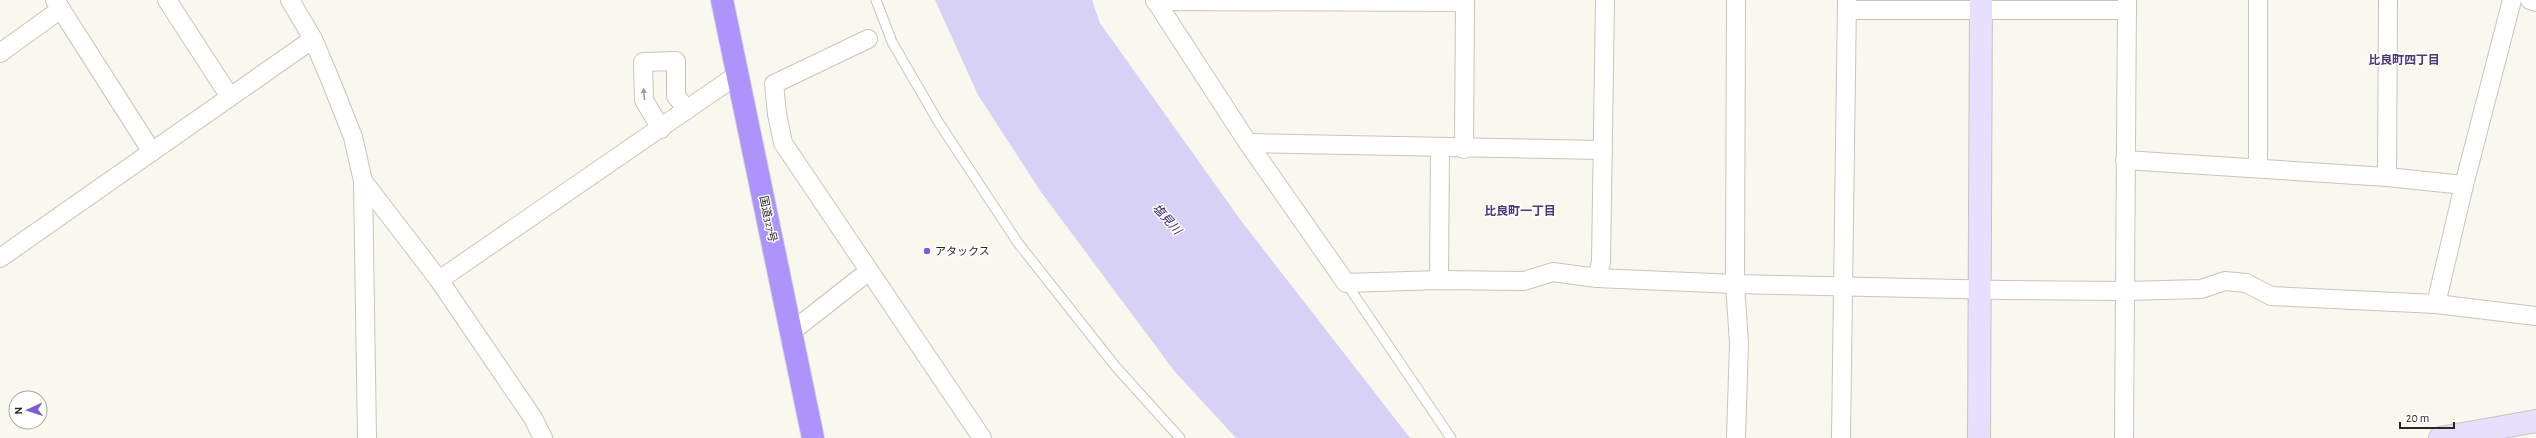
<svg xmlns="http://www.w3.org/2000/svg" width="2536" height="438" font-family="'Alegreya Sans','Noto Sans JP',sans-serif">
  <style>
    .water { fill: #d8d1f6 }
    .lines { fill: none; stroke-linecap: round; stroke-linejoin: round }
    .lane-casing { stroke: #c7c5bc; stroke-width: 11 }
    .street-casing { stroke: #c7c5bc; stroke-width: 20 }
    .secondary-casing { stroke: #c7c5bc; stroke-width: 24 }
    .highway-casing { stroke: #d8d8d8; stroke-width: 24 }
    .lane { stroke: #fff; stroke-width: 9 }
    .street { stroke: #fff; stroke-width: 18 }
    .secondary { stroke: #e6dffe; stroke-width: 22 }
    .highway { stroke: #ad93fc; stroke-width: 22 }
    .oneway { fill: #9e9e9c }
    .poi-dot { fill: #805bd5; stroke: #fff; stroke-width: 1.5 }
    .labels { text-anchor: middle; dominant-baseline: central; stroke-width: 3; stroke-linejoin: round; paint-order: stroke }
    .street-label { font-size: 11px; fill: #282724; stroke: #fff }
    .poi-label { font-size: 11px; fill: #282724; stroke: #fff; text-anchor: start }
    .neighbourhood-label { font-size: 12px; font-weight: bold; fill: #493975; stroke: #fff }
    .water-label { font-size: 12px; font-style: italic; fill: #331b60; stroke: #fff }
  </style>
  <rect width="100%" height="100%" fill="#f9f8ee"/>
  <path class="water" d="M 935,0 L 1092,0 L 1100,23 L 1242,222 L 1410,438 L 1236,438 L 1175,372 L 1041,192 L 978,95 Z"/>
  <g class="lines">
    <defs>
      <g id="lane">
        <path d="M 876,0 L 892,42 L 939,123 L 1018,243 L 1116,367 L 1180,438"/>
        <path d="M 1346,283 L 1451,438"/>
      </g>
      <g id="street">
        <path d="M 55,0 L 152,152"/>
        <path d="M 167,0 L 230,97"/>
        <path d="M 290,0 L 313,39 L 330,79 L 353,137 L 363,181 L 367,438"/>
        <path d="M 1155,0 L 1248,143 L 1346,283 L 1439,280 L 1524,281 L 1553,272 L 1597,278 L 1735,284 L 2005,290 L 2126,291 L 2201,289 L 2225,281 L 2246,283 L 2271,296 L 2436,304 L 2536,316"/>
        <path d="M 1736,0 L 1735,284 L 1739,343 L 1736,438"/>
        <path d="M 2530,0 L 2536,2"/>
        <path d="M 1155,1 L 1465,2"/>
        <path d="M 1847,10 L 2127,10"/>
        <path d="M 868,39 L 774,84 L 777,114 L 783,143 L 982,438"/>
        <path d="M 0,53 L 61,9"/>
        <path d="M 661,129 L 644,100 L 643,62 L 676,61 L 676,96 L 687,110"/>
        <path d="M 1248,143 L 1603,150"/>
        <path d="M 1464,149 L 1465,0"/>
        <path d="M 2125,160 L 2387,177 L 2464,185"/>
        <path d="M 2258,168 L 2258,0"/>
        <path d="M 2387,177 L 2388,0"/>
        <path d="M 363,181 L 439,280 L 533,418 L 543,438"/>
        <path d="M 0,258 L 313,39"/>
        <path d="M 1597,278 L 1601,262 L 1605,0"/>
        <path d="M 439,280 L 737,75"/>
        <path d="M 1439,280 L 1440,148"/>
        <path d="M 2436,304 L 2464,185 L 2512,0"/>
        <path d="M 791,332 L 869,271"/>
        <path d="M 1841,438 L 1847,0"/>
        <path d="M 2124,438 L 2127,0"/>
      </g>
      <g id="secondary">
        <path d="M 1979,438 L 1981,0"/>
        <path d="M 2440,438 L 2536,421"/>
      </g>
      <path id="highway" d="M 722,0 L 813,438"/>
    </defs>
    <use href="#lane" class="lane-casing"/>
    <use href="#street" class="street-casing"/>
    <use href="#secondary" class="secondary-casing"/>
    <use href="#highway" class="highway-casing"/>
    <use href="#lane" class="lane"/>
    <use href="#street" class="street"/>
    <use href="#secondary" class="secondary"/>
    <use href="#highway" class="highway"/>
  </g>
  <defs><path id="oneway-solid" d="M-6-.8H1V-3.2L6.5 0L1 3.2V.8H-6Z"/></defs>
  <use class="oneway" href="#oneway-solid" transform="translate(644 94) rotate(-95)"/>
  <circle class="poi-dot" cx="927" cy="251" r="4"/>
  <g class="labels">
    <g class="street-label">
      <text transform="translate(768 219) rotate(78)">国道327号</text>
    </g>
    <g class="poi-label">
      <text x="935" y="251">アタックス</text>
    </g>
    <g class="neighbourhood-label">
      <text x="2404" y="60">比良町四丁目</text>
      <text x="1520" y="211">比良町一丁目</text>
    </g>
    <g class="water-label">
      <text transform="translate(1167 219) rotate(48)">塩見川</text>
    </g>
  </g>
  <g transform="translate(28 410) rotate(267)"><circle r="19" fill="#ffffff" stroke="#a9a9a7"/>
  <path d="M0-3L7 15L0 10L-7 15Z" fill="#805bd5"/>
  <text y="-6" font-size="11" font-weight="bold" text-anchor="middle" fill="#282724">N</text>
  </g>
  <path d="M2400 422v6h54v-6" fill="none" stroke="#282724" stroke-width="2"/>
  <text x="2406" y="422" font-size="12" fill="#282724" stroke="#ffffff" stroke-width="3" paint-order="stroke">20 m</text>
</svg>
